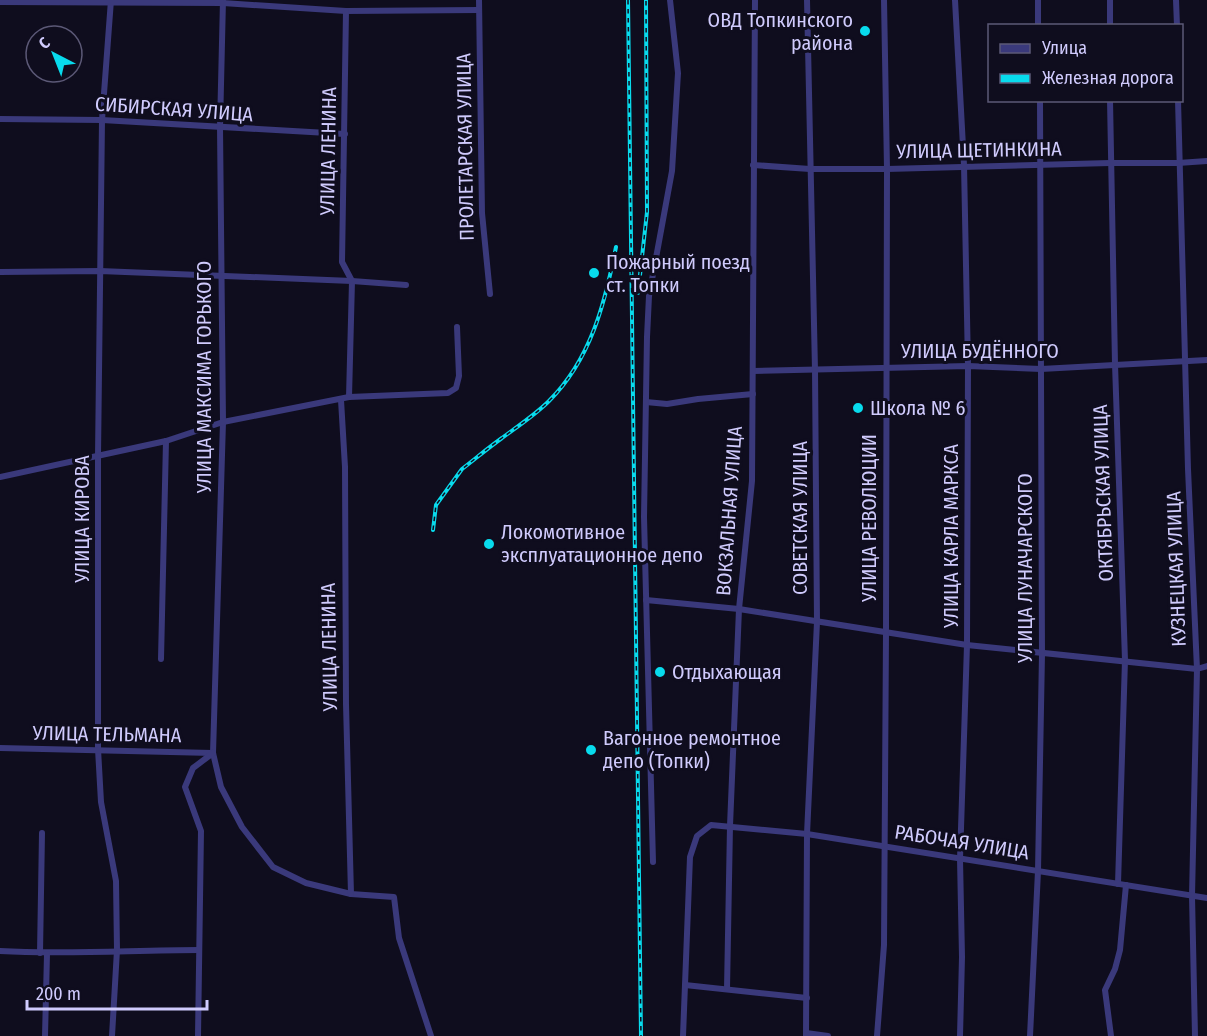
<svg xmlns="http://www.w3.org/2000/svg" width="1207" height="1036" font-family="'Fira Sans Condensed',sans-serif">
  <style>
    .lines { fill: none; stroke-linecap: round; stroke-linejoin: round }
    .minor { stroke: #3a397b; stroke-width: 6 }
    .rail-casing { stroke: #08dbed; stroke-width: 4 }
    .rail { stroke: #0f0d1e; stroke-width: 1.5; stroke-dasharray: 4.5; stroke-linecap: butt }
    .poi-dot { fill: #08dbed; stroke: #0f0d1e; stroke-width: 2 }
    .labels { text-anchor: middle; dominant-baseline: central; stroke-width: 6; stroke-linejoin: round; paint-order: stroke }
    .poi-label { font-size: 20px; fill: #d0cbfd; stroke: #0f0d1e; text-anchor: start }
    .street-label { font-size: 20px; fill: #d0cbfd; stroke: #0f0d1e }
  </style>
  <rect width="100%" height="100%" fill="#0f0d1e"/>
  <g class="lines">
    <g class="minor">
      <path d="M 111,0 L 102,120 L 98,456 L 98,749 L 101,802 L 116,881 L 117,950 L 112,1036"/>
      <path d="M 223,0 L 220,127 L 223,422 L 213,753 L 221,787 L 242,827 L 273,867 L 306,883 L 351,894 L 394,897 L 399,938 L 431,1036"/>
      <path d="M 479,0 L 482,213 L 490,294"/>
      <path d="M 955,0 L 964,165 L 968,366 L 967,645 L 960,859 L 962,957 L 960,1036"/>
      <path d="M 1038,0 L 1038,26"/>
      <path d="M 1110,0 L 1110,26"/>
      <path d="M 1176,0 L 1177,26"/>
      <path d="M 0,2 L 223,3 L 346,11 L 479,10"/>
      <path d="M 346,11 L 342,262 L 352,281 L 349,397"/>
      <path d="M 1110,100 L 1115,364 L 1125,660 L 1118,884"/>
      <path d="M 1178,100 L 1188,469 L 1197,669 L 1192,896 L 1195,1036"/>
      <path d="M 0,119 L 102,120 L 345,134"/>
      <path d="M 753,165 L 810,169 L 887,169 L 1110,163 L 1178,163 L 1207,161"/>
      <path d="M 0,272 L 100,271 L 352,281 L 406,285"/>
      <path d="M 753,371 L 968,366 L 1041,369 L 1207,360"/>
      <path d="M 341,400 L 345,467 L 346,704 L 351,894"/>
      <path d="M 646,402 L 667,404 L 698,399 L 753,394"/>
      <path d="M 0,477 L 166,441 L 223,422 L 349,397 L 448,393 L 456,388 L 459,376 L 457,327"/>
      <path d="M 646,600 L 739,609 L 967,645 L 1197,669 L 1207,666"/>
      <path d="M 161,659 L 166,441"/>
      <path d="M 0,748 L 213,753"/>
      <path d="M 653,862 L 644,517 L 647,337 L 649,296 L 672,171 L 678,73 L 670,0"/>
      <path d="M 0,951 C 66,955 133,950 199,950"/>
      <path d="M 40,953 L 42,833"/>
      <path d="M 685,985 L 807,998"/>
      <path d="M 727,989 L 730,826 L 739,609 L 752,481 L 755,0"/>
      <path d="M 806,1033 L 828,1036"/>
      <path d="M 45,1036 L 47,954"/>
      <path d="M 198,1036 L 201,831 L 185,787 L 193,768 L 213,753"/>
      <path d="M 683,1036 L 690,857 L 697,836 L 711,825 L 807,834 L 1207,898"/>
      <path d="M 806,1036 L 807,834 L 817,622 L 815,370 L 807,0"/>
      <path d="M 877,1036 L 884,945 L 886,633 L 887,169 L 884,0"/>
      <path d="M 1030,1036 L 1038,871 L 1042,654 L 1040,100"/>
      <path d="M 1111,1036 L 1105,990 L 1115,969 L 1120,950 L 1126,885"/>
    </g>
    <defs>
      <g id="rail">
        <path d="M 628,0 L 641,1036"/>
        <path d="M 638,293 L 647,212 L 646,0"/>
        <path d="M 433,530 L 436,505 L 462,469 C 475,459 488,448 502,438 C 518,426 535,415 549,401 C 591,359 605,303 616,247"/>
      </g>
    </defs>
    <use href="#rail" class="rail-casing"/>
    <use href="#rail" class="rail"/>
  </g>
  <g class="poi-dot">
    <circle cx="865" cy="31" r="6"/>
    <circle cx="594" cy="273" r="6"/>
    <circle cx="858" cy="408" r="6"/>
    <circle cx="489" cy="544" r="6"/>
    <circle cx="660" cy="672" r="6"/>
    <circle cx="591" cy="750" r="6"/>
  </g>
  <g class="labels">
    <g class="poi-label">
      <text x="853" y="20" text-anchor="end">ОВД Топкинского<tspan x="853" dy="23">района</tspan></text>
      <text x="606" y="262">Пожарный поезд<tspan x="606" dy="23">ст. Топки</tspan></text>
      <text x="870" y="408">Школа № 6</text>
      <text x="501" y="532">Локомотивное<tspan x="501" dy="23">эксплуатационное депо</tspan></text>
      <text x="672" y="672">Отдыхающая</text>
      <text x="603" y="738">Вагонное ремонтное<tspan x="603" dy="23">депо (Топки)</tspan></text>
    </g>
    <g class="street-label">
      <text transform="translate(174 109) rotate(4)">СИБИРСКАЯ УЛИЦА</text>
      <text transform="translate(465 147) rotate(-91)">ПРОЛЕТАРСКАЯ УЛИЦА</text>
      <text transform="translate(979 150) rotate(-1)">УЛИЦА ЩЕТИНКИНА</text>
      <text transform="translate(328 151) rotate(-89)">УЛИЦА ЛЕНИНА</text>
      <text x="980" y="351">УЛИЦА БУДЁННОГО</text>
      <text transform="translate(204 377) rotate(-90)">УЛИЦА МАКСИМА ГОРЬКОГО</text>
      <text transform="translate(1103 493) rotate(-92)">ОКТЯБРЬСКАЯ УЛИЦА</text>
      <text transform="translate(729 511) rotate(-86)">ВОКЗАЛЬНАЯ УЛИЦА</text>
      <text transform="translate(800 518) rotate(-90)">СОВЕТСКАЯ УЛИЦА</text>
      <text transform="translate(869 518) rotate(-90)">УЛИЦА РЕВОЛЮЦИИ</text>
      <text transform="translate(82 519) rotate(-90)">УЛИЦА КИРОВА</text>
      <text transform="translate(951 536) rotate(-90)">УЛИЦА КАРЛА МАРКСА</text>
      <text transform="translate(1025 568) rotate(-90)">УЛИЦА ЛУНАЧАРСКОГО</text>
      <text transform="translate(1176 569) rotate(-92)">КУЗНЕЦКАЯ УЛИЦА</text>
      <text transform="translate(329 647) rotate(-91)">УЛИЦА ЛЕНИНА</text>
      <text transform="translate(107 734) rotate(1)">УЛИЦА ТЕЛЬМАНА</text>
      <text transform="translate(962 842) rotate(9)">РАБОЧАЯ УЛИЦА</text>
    </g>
  </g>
  <rect x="988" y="24" width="195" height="78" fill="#0f0d1e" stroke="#5c5977" stroke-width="1.5"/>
  <rect x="1000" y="44" width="30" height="9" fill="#3a397b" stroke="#5c5977" stroke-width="1.5"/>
  <text x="1042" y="54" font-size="18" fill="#d0cbfd">Улица</text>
  <rect x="1000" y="74" width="30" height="9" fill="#08dbed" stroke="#5c5977" stroke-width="1.5"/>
  <text x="1042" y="84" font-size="18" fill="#d0cbfd">Железная дорога</text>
  <g transform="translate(54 54) rotate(318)"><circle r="28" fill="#0f0d1e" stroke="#5c5977" stroke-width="1.5"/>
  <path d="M0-4.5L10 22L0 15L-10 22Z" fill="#08dbed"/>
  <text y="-9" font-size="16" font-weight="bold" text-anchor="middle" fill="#d0cbfd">С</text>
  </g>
  <path d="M27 1000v9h180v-9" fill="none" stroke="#d0cbfd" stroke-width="3"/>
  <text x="36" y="1000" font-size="18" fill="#d0cbfd" stroke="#0f0d1e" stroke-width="4.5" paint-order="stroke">200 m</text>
</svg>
